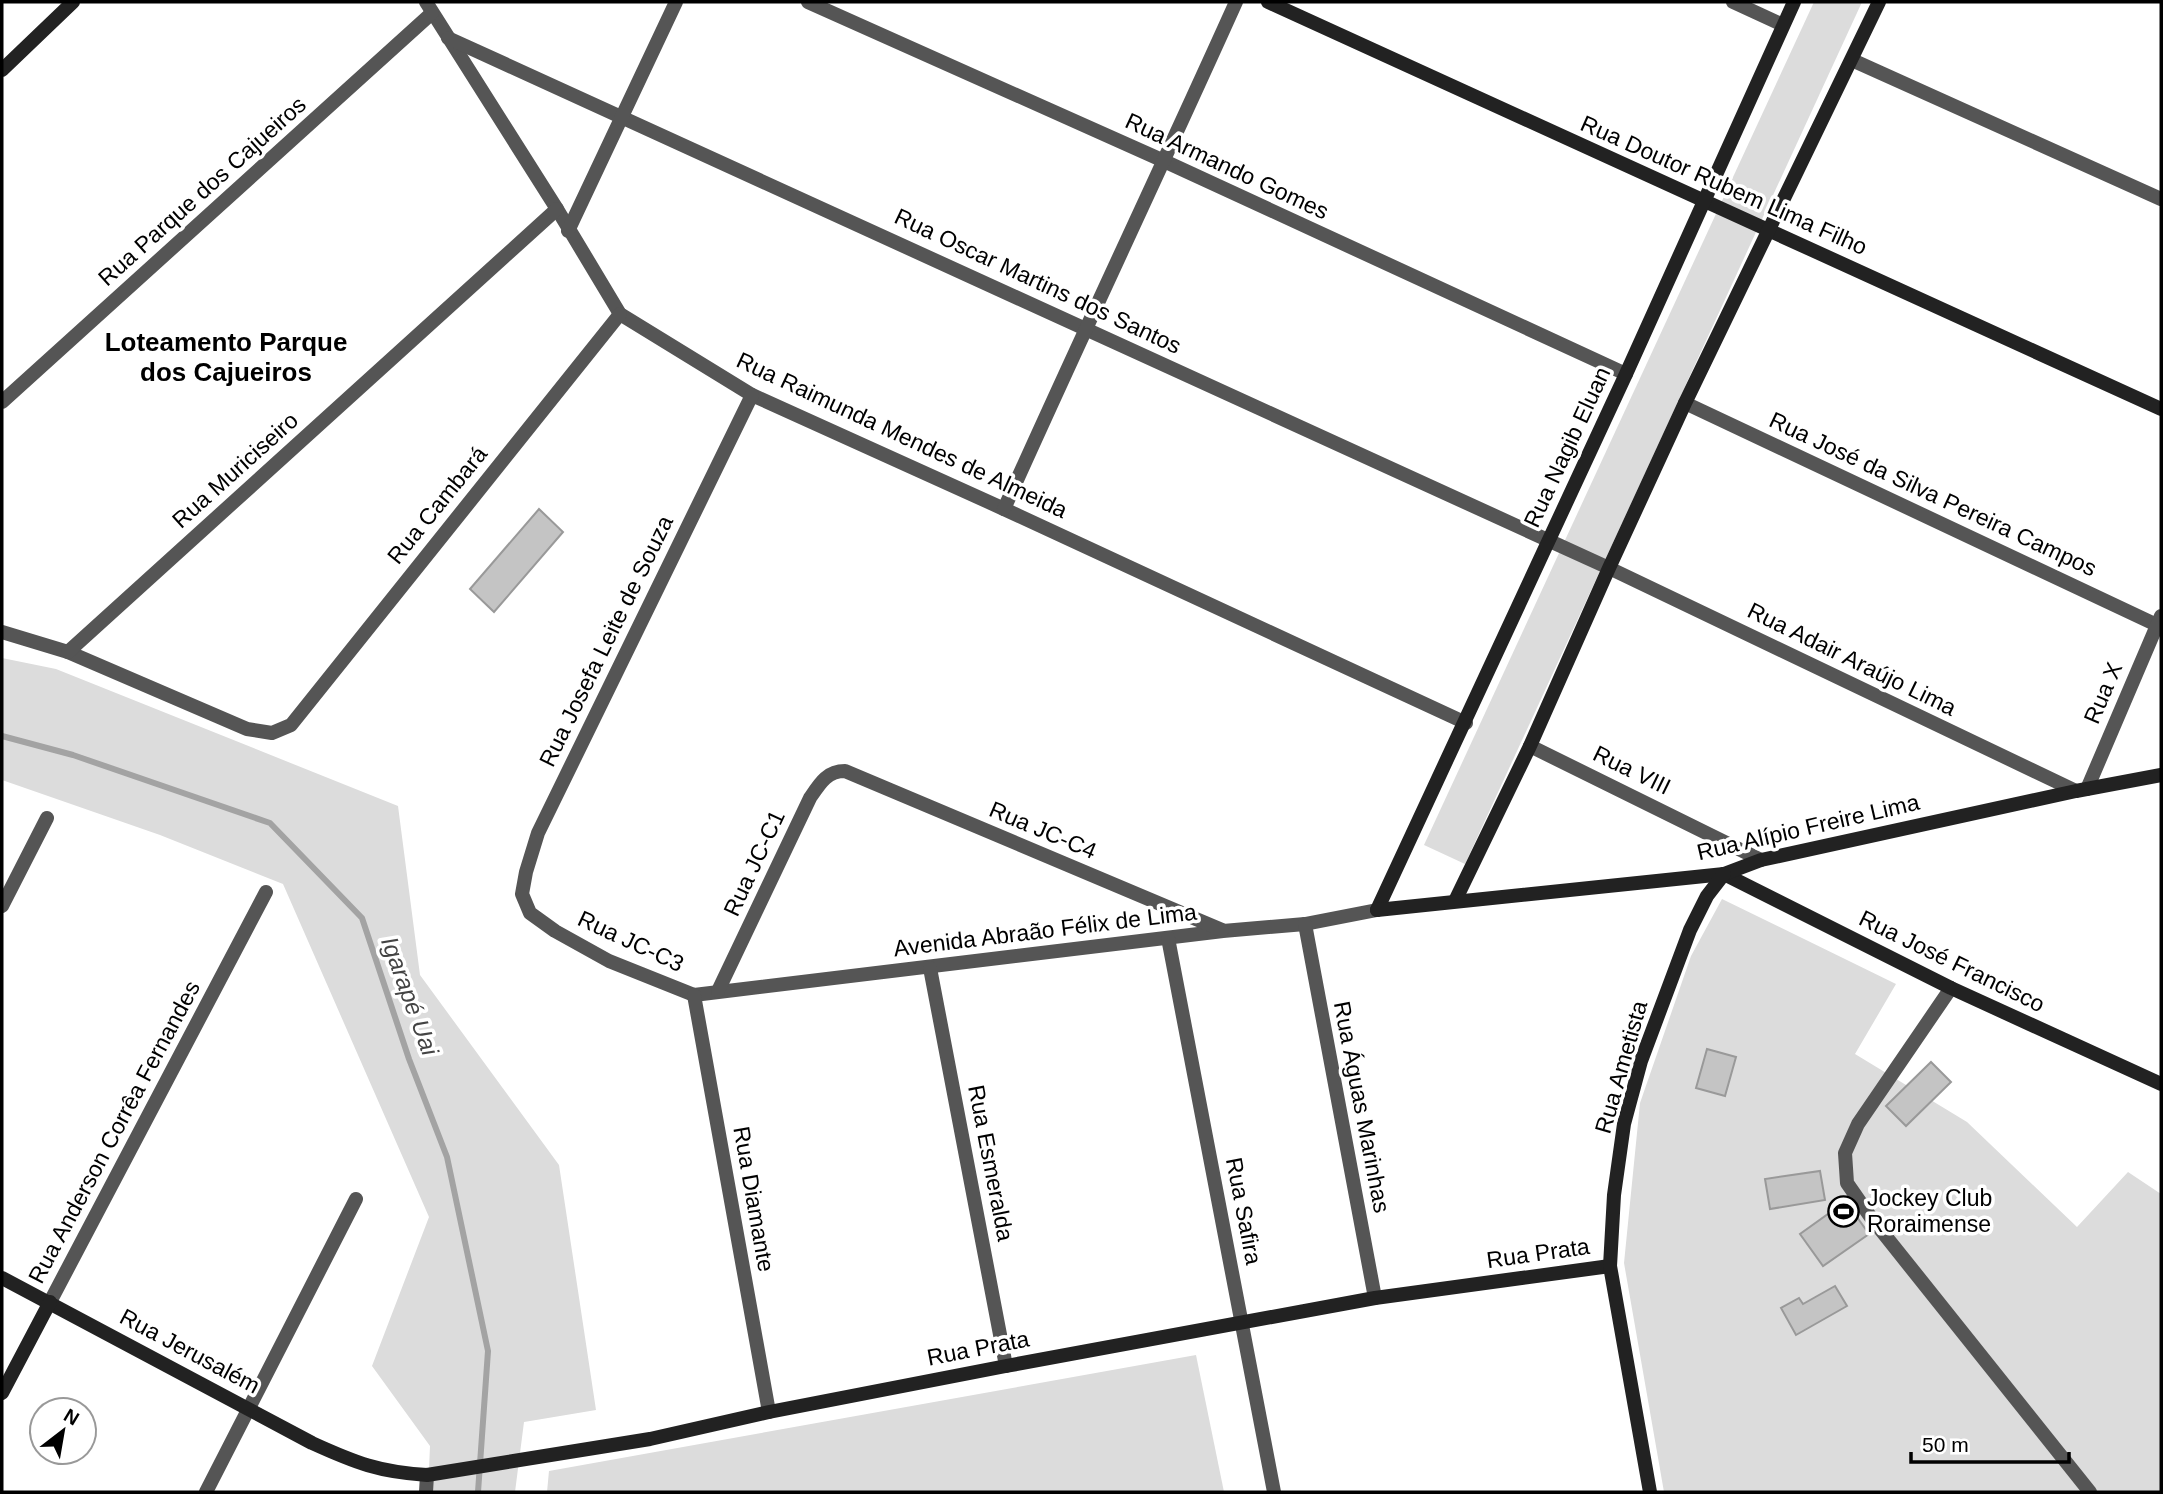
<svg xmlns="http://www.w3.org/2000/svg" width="2163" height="1494" font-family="Helvetica,sans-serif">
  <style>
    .green { fill: #dcdcdc }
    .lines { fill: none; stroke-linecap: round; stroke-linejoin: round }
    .stream { stroke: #a3a3a3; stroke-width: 6 }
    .building { fill: #c4c4c4; stroke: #999; stroke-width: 2 }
    .street { stroke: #555; stroke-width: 14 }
    .secondary { stroke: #222; stroke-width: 14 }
    .labels { text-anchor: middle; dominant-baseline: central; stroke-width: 7; stroke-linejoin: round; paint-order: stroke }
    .street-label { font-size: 23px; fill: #000; stroke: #fff }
    .poi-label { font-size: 23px; fill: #000; stroke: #fff; text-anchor: start }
    .water-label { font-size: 24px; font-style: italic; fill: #444; stroke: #fff }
    .quarter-label { font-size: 26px; font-weight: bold; fill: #000; stroke: #fff }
  </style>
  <rect width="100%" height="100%" fill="#fff"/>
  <g class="green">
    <path d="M 1814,2 L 1862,2 L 1465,864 L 1424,845 Z"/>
    <path d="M 2,658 L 56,669 L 398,806 L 420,975 L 559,1165 L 596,1410 L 524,1422 L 515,1492 L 428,1492 L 430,1446 L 372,1366 L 429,1217 L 283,884 L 160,835 L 2,780 Z"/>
    <path d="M 1722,899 L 1896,984 L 1855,1054 L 1967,1122 L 2077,1227 L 2128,1172 L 2161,1194 L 2161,1492 L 1664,1492 L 1624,1263 L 1640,1103 L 1691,956 Z"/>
    <path d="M 1196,1355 L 1224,1492 L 547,1492 L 549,1471 Z"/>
  </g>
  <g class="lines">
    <path class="stream" d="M 2,736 L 73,755 L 270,823 L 362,918 L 409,1059 L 447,1157 L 488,1351 L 478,1492"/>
  </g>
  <g class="building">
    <path d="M 539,509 L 563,532 L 494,612 L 470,589 Z"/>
    <path d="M 1707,1049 L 1736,1057 L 1725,1096 L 1696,1088 Z"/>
    <path d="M 1931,1062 L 1951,1082 L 1906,1126 L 1886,1106 Z"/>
    <path d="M 1820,1171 L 1825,1200 L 1770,1209 L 1765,1179 Z"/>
    <path d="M 1835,1209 L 1843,1221 L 1854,1213 L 1869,1234 L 1823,1266 L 1800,1234 Z"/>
    <path d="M 1835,1286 L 1847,1306 L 1796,1335 L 1781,1308 L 1799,1298 L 1803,1304 Z"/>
  </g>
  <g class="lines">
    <g class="street">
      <path d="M 426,2 L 557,209 L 620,314 L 752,395 L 1004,509 L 1466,723"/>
      <path d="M 808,2 L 1164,161 L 1626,374"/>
      <path d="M 1733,2 L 1783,25"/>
      <path d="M 448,38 L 1609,568 L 2076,791"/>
      <path d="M 1852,60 L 2161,199"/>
      <path d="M 568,231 L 676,2"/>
      <path d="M 752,395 L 538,833 L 526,872 L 522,894 L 530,913 L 555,931 L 609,961 L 694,995 L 1223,931 L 1305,924 L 1377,910"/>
      <path d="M 2,402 L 432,13"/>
      <path d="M 1685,403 L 2161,627"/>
      <path d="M 1004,509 C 1080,339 1160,171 1236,2"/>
      <path d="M 2,632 L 68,652 L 247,729 L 272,733 L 291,725 L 620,314"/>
      <path d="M 68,652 L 557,209"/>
      <path d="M 1530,746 L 1761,860"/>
      <path d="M 2087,789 L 2161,616"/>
      <path d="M 2,906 L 47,818"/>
      <path d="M 1305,924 L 1375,1298"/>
      <path d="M 1168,938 L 1274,1492"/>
      <path d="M 930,968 L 1006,1366"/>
      <path d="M 1951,988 L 1858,1124 L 1845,1153 L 1847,1183 L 1872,1219 L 2090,1492"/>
      <path d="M 718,991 L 810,798 C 820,783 827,771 845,771 L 1222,930"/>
      <path d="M 694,995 L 769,1412"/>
      <path d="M 50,1302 L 266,892"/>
      <path d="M 206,1492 L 356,1199"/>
      <path d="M 426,1492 L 427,1475"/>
    </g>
    <g class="secondary">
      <path d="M 1268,2 L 2161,409"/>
      <path d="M 2,70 L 73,2"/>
      <path d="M 1724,874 L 1951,988 L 2161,1084"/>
      <path d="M 1455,901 L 1530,746 L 1609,568 L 1685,403 L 1879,2"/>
      <path d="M 1377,910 L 1626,374 L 1794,2"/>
      <path d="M 1377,910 L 1724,874 L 1761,860 L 2076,791 L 2161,775"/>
      <path d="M 2,1278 L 312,1443 C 356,1463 379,1472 427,1475 L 650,1439 L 769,1412 L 1006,1366 L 1375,1298 L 1610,1266"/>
      <path d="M 2,1393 L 50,1302"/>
      <path d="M 1650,1492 L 1610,1266 L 1614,1195 L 1624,1124 L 1641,1061 L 1690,930 L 1707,896 L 1724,874"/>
    </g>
  </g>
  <defs>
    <symbol id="stadium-ring" viewBox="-11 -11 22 22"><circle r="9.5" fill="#fff" stroke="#000" stroke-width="1.5"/><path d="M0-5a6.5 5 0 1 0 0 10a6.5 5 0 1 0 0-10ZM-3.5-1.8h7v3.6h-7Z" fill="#000"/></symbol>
  </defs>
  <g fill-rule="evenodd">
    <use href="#stadium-ring" x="1826" y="1194" width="35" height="35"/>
  </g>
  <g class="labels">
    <g class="street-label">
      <text transform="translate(1227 166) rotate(25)">Rua Armando Gomes</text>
      <text transform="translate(1724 185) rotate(24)">Rua Doutor Rubem Lima Filho</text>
      <text transform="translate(202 191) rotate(-42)">Rua Parque dos Cajueiros</text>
      <text transform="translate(1038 281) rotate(25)">Rua Oscar Martins dos Santos</text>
      <text transform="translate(902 435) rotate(25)">Rua Raimunda Mendes de Almeida</text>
      <text transform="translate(1567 447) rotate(-65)">Rua Nagib Eluan</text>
      <text transform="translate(235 470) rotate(-42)">Rua Muriciseiro</text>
      <text transform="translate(1933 494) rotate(25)">Rua José da Silva Pereira Campos</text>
      <text transform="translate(437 505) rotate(-51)">Rua Cambará</text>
      <text transform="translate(606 641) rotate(-64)">Rua Josefa Leite de Souza</text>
      <text transform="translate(1852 659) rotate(26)">Rua Adair Araújo Lima</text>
      <text transform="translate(2103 693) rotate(-67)">Rua X</text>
      <text transform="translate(1632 770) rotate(26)">Rua VIII</text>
      <text transform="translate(1808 827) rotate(-13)">Rua Alípio Freire Lima</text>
      <text transform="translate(1043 830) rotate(23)">Rua JC-C4</text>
      <text transform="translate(754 863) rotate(-65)">Rua JC-C1</text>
      <text transform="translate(1045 930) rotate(-7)">Avenida Abraão Félix de Lima</text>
      <text transform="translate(631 941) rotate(25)">Rua JC-C3</text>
      <text transform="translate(1952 961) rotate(26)">Rua José Francisco</text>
      <text transform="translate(1621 1067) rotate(-74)">Rua Ametista</text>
      <text transform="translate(1362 1107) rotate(79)">Rua Águas Marinhas</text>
      <text transform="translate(114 1132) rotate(-62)">Rua Anderson Corrêa Fernandes</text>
      <text transform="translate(991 1163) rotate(79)">Rua Esmeralda</text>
      <text transform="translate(754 1199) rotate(80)">Rua Diamante</text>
      <text transform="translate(1244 1211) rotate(79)">Rua Safira</text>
      <text transform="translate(1538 1253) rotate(-8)">Rua Prata</text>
      <text transform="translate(978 1348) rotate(-11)">Rua Prata</text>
      <text transform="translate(190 1351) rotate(28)">Rua Jerusalém</text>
    </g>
    <g class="poi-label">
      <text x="1867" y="1198">Jockey Club<tspan x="1867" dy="26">Roraimense</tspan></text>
    </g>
    <g class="water-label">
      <text transform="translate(410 996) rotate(70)">Igarapé Uai</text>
    </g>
    <g class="quarter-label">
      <text x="226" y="342">Loteamento Parque<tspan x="226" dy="30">dos Cajueiros</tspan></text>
    </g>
  </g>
  <rect width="2163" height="1494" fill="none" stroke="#000000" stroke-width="7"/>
  <g transform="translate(63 1431) rotate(31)"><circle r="33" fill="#ffffff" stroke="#999999" stroke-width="2"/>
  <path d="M0-5L12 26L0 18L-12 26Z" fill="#000000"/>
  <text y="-10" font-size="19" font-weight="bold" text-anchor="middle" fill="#000000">N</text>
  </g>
  <path d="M1911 1452v10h158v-10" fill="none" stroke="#000000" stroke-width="3.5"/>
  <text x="1922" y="1452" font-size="21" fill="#000000" stroke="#ffffff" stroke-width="5" paint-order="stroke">50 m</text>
</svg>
